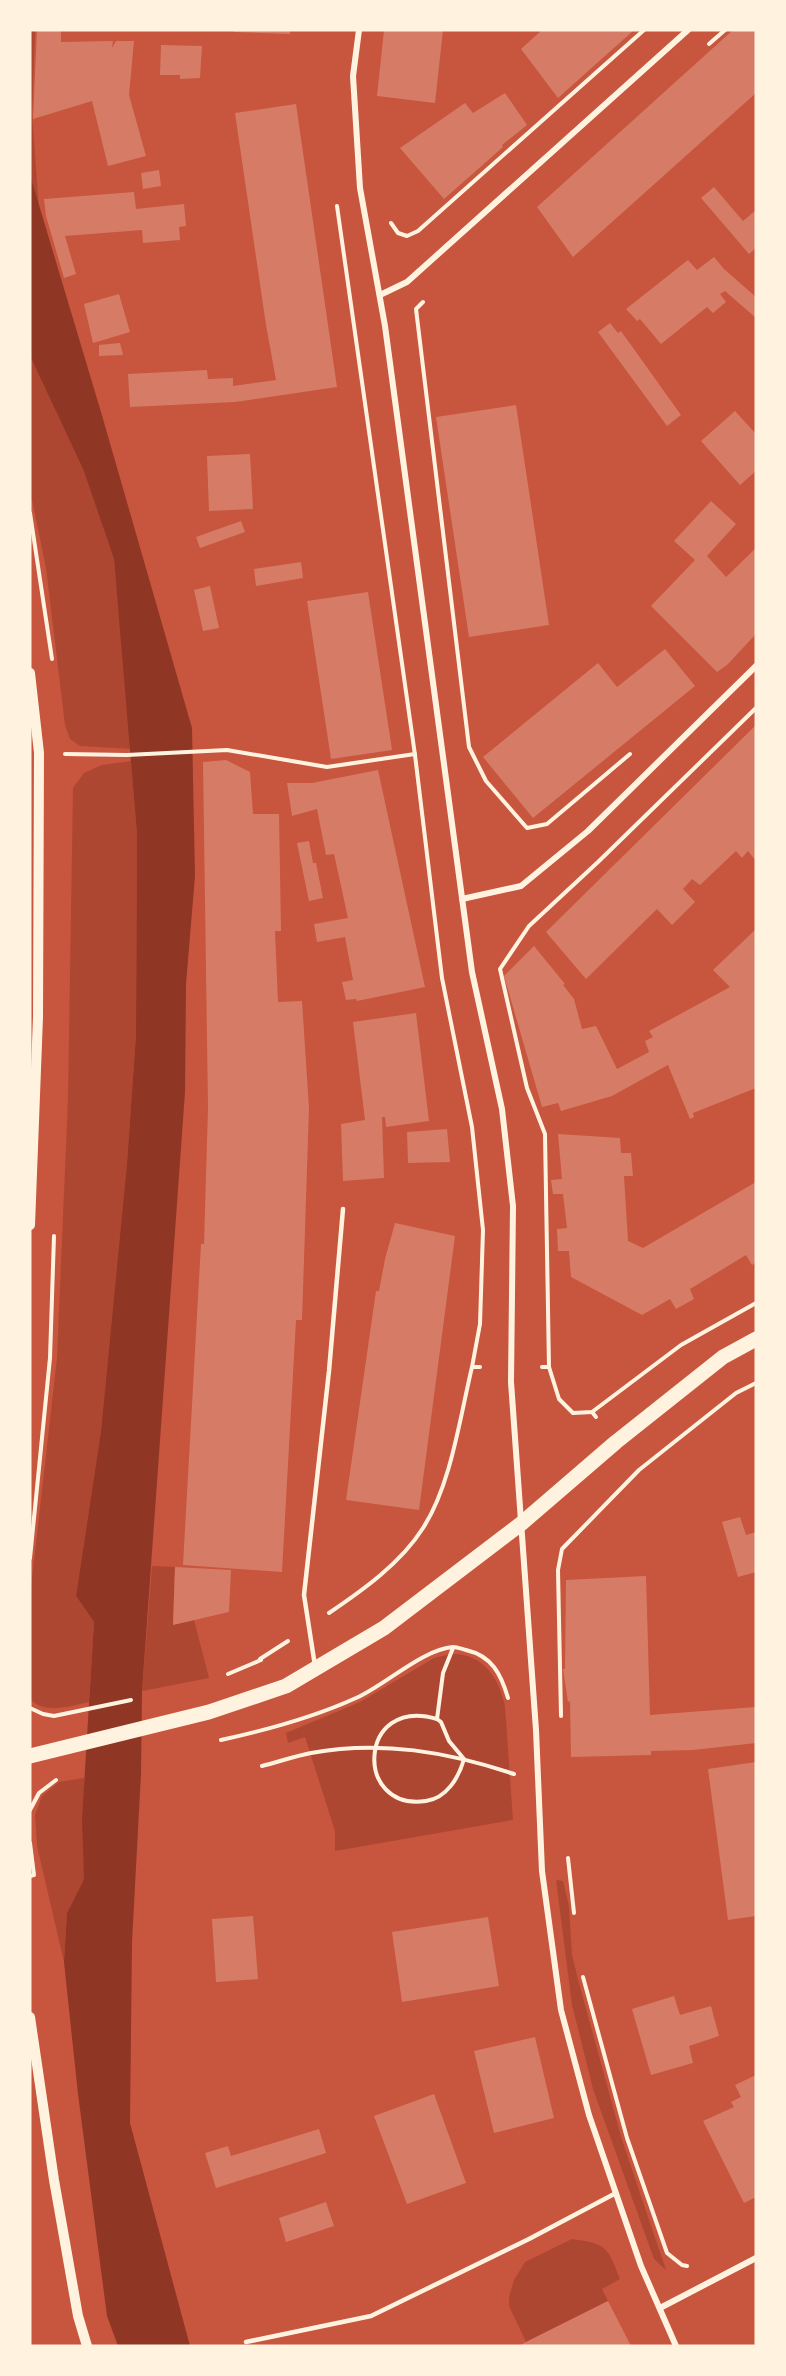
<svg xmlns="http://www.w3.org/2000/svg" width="786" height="2376" font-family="Figtree,sans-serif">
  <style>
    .green { fill: #ae4732 }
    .water { fill: #8f3625 }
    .building { fill: #d67c66 }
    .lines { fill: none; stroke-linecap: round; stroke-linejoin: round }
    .path { stroke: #fff3e0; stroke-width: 4 }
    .service { stroke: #fff3e0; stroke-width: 4.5 }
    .minor { stroke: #fff3e0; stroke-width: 6 }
    .tertiary { stroke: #fff3e0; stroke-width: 10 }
    .primary { stroke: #fff3e0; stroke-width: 15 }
  </style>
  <rect width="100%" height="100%" fill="#c8553d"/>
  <g class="green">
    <path d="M 30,30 L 35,30 L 32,114 L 39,209 L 30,175 Z"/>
    <path d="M 30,356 L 83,469 L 114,559 L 131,749 L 80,746 L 70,739 L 65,725 L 46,568 L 32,500 L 30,500 Z"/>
    <path d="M 131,761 L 137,834 L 136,1035 L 127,1163 L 101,1431 L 76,1596 L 94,1622 L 89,1702 C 70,1706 45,1715 30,1699 L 30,1596 L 57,1358 L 68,1099 L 73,788 L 84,773 L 102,765 Z"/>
    <path d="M 152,1566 L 175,1567 L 173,1624 L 194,1620 L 209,1678 L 142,1691 Z"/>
    <path d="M 451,1654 C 482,1653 499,1677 505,1706 L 513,1820 L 335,1851 L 335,1831 L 305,1737 L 288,1743 L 286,1733 L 360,1702 L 434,1658 Z"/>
    <path d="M 84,1778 L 84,1879 L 67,1913 L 64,1962 L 37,1846 L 35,1815 L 42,1796 L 59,1782 Z"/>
    <path d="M 556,1880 L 563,1881 L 569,1906 L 572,1955 L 579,1983 L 622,2140 L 666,2270 L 654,2259 L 593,2089 L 572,2005 Z"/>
    <path d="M 572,2239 C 607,2244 607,2246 620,2279 L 602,2289 L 608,2301 L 526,2342 L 509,2306 L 509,2297 L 514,2280 L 525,2262 Z"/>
  </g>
  <path class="water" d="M 30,175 L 101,412 L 192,728 L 195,876 L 186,984 L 185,1092 L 142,1691 L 141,1774 L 132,1942 L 130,2123 L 190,2346 L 118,2346 L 107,2316 L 78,2094 L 64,1962 L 67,1913 L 84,1879 L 82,1819 L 94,1622 L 76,1596 L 101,1431 L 127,1163 L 136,1035 L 137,834 L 114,559 L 83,469 L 30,356 Z"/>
  <g class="building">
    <path d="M 37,30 L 61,30 L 61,42 L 113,41 L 112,48 L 116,41 L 134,41 L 129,95 L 146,156 L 108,166 L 92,101 L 33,119 Z"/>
    <path d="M 234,30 L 290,30 L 290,34 L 234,32 Z"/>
    <path d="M 384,30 L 443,30 L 435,103 L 377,96 Z"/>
    <path d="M 542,30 L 634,30 L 558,98 L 521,49 Z"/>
    <path d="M 733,30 L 756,30 L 756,93 L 573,257 L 537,207 Z"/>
    <path d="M 161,45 L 202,46 L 200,78 L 180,79 L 180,75 L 160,75 Z"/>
    <path d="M 505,93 L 527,125 L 502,145 L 503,147 L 444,199 L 400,148 L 465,103 L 473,113 Z"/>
    <path d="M 296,104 L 337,387 L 235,402 L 130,407 L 128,374 L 207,370 L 208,379 L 233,378 L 233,386 L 276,380 L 266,325 L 235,113 Z"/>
    <path d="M 159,170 L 161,186 L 143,189 L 141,173 Z"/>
    <path d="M 714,187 L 743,221 L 756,210 L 756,248 L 749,254 L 701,198 Z"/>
    <path d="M 134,192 L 136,209 L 184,204 L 186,226 L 179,227 L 180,240 L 143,243 L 142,230 L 65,236 L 76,274 L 64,278 L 46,216 L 44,199 Z"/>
    <path d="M 714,257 L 724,269 L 756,297 L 756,318 L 725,291 L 720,294 L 726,302 L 713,313 L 707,307 L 661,344 L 640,319 L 637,321 L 626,309 L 688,260 L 697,270 Z"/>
    <path d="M 119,294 L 130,332 L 93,343 L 84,304 Z"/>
    <path d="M 610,323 L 618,333 L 621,331 L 681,415 L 667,426 L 598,332 Z"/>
    <path d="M 120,343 L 123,355 L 99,356 L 99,345 Z"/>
    <path d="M 516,405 L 549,625 L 469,637 L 436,417 Z"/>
    <path d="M 735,411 L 756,434 L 756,471 L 740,485 L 701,441 Z"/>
    <path d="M 250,454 L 253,509 L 209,511 L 207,456 Z"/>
    <path d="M 711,501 L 736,524 L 707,556 L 726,577 L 756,548 L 756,634 L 727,665 L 717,672 L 651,606 L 695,560 L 674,541 Z"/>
    <path d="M 241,521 L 245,532 L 200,548 L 196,537 Z"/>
    <path d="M 301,562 L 303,578 L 256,586 L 254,569 Z"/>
    <path d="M 210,586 L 219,628 L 203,631 L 194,590 Z"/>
    <path d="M 368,592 L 392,750 L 331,759 L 307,601 Z"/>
    <path d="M 665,649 L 695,686 L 533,818 L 483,757 L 598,663 L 617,687 Z"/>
    <path d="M 756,725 L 756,861 L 748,851 L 742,858 L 736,851 L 700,885 L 692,879 L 683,889 L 695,902 L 672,925 L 657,909 L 586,979 L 546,932 Z"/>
    <path d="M 226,760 L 250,772 L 253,814 L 279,814 L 281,931 L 275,931 L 278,1002 L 302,1001 L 309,1108 L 302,1320 L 296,1320 L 282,1572 L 183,1565 L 201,1244 L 204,1244 L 208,1108 L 203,762 Z"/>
    <path d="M 378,770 L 425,987 L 357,1001 L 356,999 L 346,1000 L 342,982 L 353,980 L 345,937 L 317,942 L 314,924 L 348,918 L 334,854 L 326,855 L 317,809 L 292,816 L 287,783 L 312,783 Z"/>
    <path d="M 309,841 L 313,863 L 316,863 L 323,898 L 309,901 L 297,843 Z"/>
    <path d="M 756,929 L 756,1088 L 693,1113 L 694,1117 L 690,1119 L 668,1065 L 612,1096 L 561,1111 L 558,1103 L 542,1107 L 504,976 L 534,946 L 565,984 L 563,985 L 574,999 L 582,1029 L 596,1026 L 617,1069 L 649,1052 L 645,1041 L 653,1037 L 649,1031 L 730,987 L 713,970 Z"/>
    <path d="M 416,1013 L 429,1121 L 386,1127 L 385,1117 L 382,1117 L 384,1178 L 343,1181 L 341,1124 L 365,1120 L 353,1022 Z"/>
    <path d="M 447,1129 L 450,1162 L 408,1163 L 407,1132 Z"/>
    <path d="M 558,1134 L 620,1138 L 621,1153 L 631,1153 L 633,1176 L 624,1176 L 628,1241 L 643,1248 L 756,1182 L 756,1262 L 752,1265 L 746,1255 L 690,1289 L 694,1299 L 676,1309 L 670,1299 L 642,1315 L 571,1277 L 569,1251 L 558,1251 L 557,1229 L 567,1228 L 563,1194 L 553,1194 L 551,1180 L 562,1179 Z"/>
    <path d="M 395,1223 L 455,1236 L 419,1510 L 346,1500 L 376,1291 L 379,1291 L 385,1259 Z"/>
    <path d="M 740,1517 L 746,1535 L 756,1532 L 756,1572 L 738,1577 L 722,1522 Z"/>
    <path d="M 175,1567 L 231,1570 L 229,1612 L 173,1625 Z"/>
    <path d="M 646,1576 L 650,1715 L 756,1707 L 756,1743 L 693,1750 L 651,1751 L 651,1755 L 571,1757 L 570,1701 L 568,1702 L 563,1669 L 565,1669 L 566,1580 Z"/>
    <path d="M 756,1762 L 756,1916 L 728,1920 L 708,1769 Z"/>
    <path d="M 253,1916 L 258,1979 L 216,1982 L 212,1919 Z"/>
    <path d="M 488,1917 L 499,1986 L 402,2002 L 392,1932 Z"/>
    <path d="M 674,1996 L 680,2015 L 711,2006 L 719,2036 L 689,2046 L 693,2063 L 651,2075 L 632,2009 Z"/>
    <path d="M 535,2037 L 554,2118 L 494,2133 L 474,2051 Z"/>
    <path d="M 756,2075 L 756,2197 L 744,2203 L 703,2121 L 734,2107 L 731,2102 L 741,2097 L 735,2085 Z"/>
    <path d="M 434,2094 L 466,2183 L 407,2204 L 374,2116 Z"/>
    <path d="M 319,2129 L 326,2153 L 216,2188 L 205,2153 L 228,2146 L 231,2156 Z"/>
    <path d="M 326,2202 L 334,2226 L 286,2242 L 279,2218 Z"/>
    <path d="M 608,2301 L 631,2346 L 519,2346 L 526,2342 Z"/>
  </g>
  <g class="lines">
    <g class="path">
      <path d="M 709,44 L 725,30"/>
      <path d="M 337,206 L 415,755 L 442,978 L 472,1127 L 483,1230 L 480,1324 L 472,1367"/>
      <path d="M 391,223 L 398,233 L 407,236 L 418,231 L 644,30"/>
      <path d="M 423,302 L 416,309 L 469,747 L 486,781 L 527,828 L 547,824 L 630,754"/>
      <path d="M 30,513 L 52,659"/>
      <path d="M 65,754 L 127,755 L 227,750 L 327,767 L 415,754"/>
      <path d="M 542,1367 L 549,1367 L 545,1134 L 527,1088 L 500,969 L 529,926 L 598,862 L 756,708"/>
      <path d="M 549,1367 L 559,1399 L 573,1413 L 592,1412 L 681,1345 L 756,1303"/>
      <path d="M 592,1412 L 596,1417"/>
      <path d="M 30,1558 L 50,1358 L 54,1236"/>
      <path d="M 329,1613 C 363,1590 401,1563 423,1528 C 451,1485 460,1417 472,1367 L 480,1367"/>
      <path d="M 260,1659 L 288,1641"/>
      <path d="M 228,1674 L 261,1660"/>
      <path d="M 30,1708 L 43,1714 L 54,1716 L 131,1700"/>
      <path d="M 561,1716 L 558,1570 L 562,1549 L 639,1470 L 736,1393 L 756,1383"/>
      <path d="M 437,1719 C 358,1695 353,1812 426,1801 C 447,1798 459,1777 464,1759 L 449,1741 L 441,1722 L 437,1719 L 443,1673 L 453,1648"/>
      <path d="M 221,1740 C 267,1730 312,1718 356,1698 C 384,1686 423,1649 453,1647 C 457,1647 462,1649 466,1650 C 492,1656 501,1674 508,1698"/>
      <path d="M 262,1766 C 278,1762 295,1756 311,1753 C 381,1740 448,1752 514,1774"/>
      <path d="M 30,1810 L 39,1793 L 56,1780"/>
      <path d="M 30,1843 L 34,1875 L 30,1876"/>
      <path d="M 568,1858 L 574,1913"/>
      <path d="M 583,1977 L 627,2138 L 667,2253 L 682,2265 L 687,2266"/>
    </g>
    <g class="service">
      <path d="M 315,1666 L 304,1595 L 329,1371 L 343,1209"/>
      <path d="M 246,2342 L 371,2316 L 529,2239 L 616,2193"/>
    </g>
    <g class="minor">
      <path d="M 359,30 L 353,76 L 360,188 L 385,326 L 472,972 L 502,1109 L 513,1206 L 511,1382 L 536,1730 L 542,1871 L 561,2010 L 589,2115 L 641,2266 L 676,2346"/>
      <path d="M 380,295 L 407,282 L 688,30"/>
      <path d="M 462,899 L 521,886 L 588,831 L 756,666"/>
      <path d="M 660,2308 L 756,2258"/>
    </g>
    <g class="tertiary">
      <path d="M 30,673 L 39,753 L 38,1017 L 30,1225"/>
      <path d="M 30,2017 L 54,2180 L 78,2316 L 87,2346"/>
    </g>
    <path class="primary" d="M 30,1756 L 209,1712 L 286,1686 L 384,1628 L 522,1523 L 616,1442 L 723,1357 L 756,1339"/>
  </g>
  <rect width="786" height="2376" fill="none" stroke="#fff3e0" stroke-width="63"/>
</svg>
